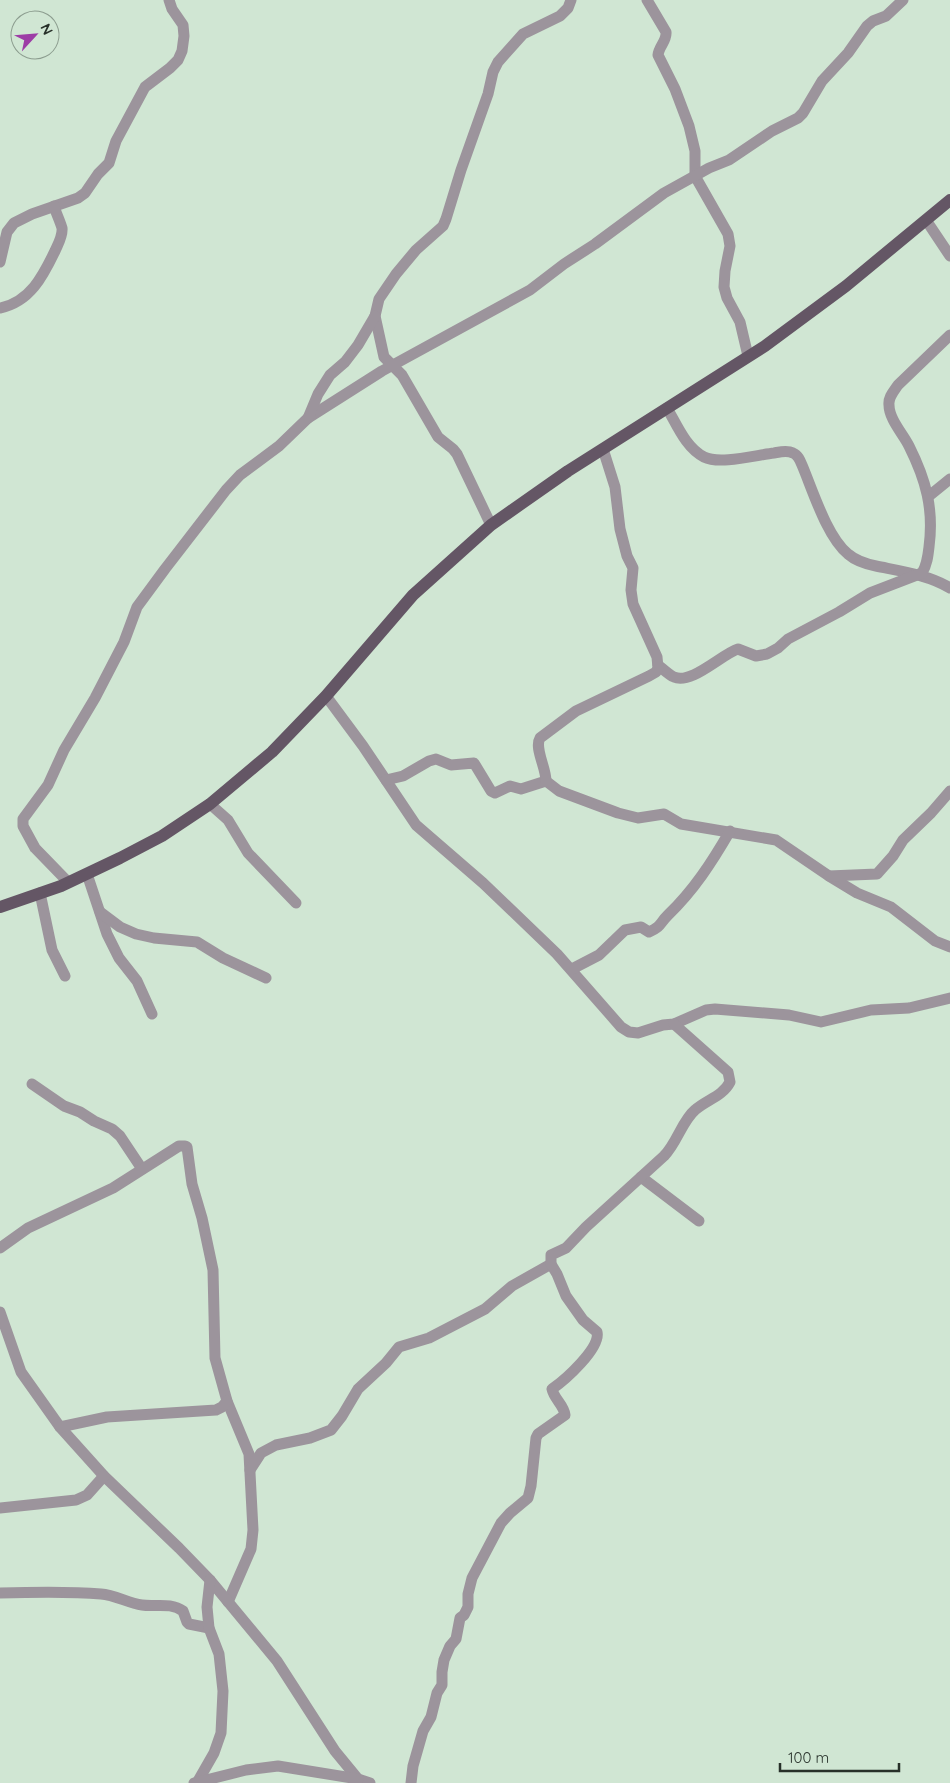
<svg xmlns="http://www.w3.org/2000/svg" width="950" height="1783" font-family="Quicksand,sans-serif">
	<rect width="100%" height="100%" fill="#d0e6d3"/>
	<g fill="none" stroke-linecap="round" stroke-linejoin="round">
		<g stroke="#9c949c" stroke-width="11">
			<path d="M647,0L666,32C667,41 659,46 658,55L675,89L689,126L695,151V176L728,234L730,246L725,271L724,287L727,298L740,322L748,356"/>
			<polyline points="926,220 950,256"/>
			<polyline points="0,262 7,232 14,223 32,214 78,198 85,193 98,174 109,163 116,141 145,87 170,68 178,60 182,51 184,36 183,25 172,9 169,0"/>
			<path d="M0,308C30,302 43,276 55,251C58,244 63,236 62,228C60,221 56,213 54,206"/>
			<path d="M667,408C677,425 686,448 704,457C720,465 756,455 774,453C780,452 787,450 793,453C798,455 800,460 802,465C813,491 827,537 848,554C856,561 866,564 876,566C900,571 929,575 950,588"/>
			<polyline points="308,418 382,371 530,290 564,264 595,244 664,193 709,168 729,160 772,131 798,118 803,113 822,81 848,53 867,26 873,21 886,16 903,0"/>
			<polyline points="929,496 950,479"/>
			<polyline points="491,525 457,454 453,449 438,437 402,375 384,357 375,316 379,299 396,274 416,250 443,226 446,219 461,170 488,94 493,72 498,62 523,34 560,16 568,8 571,0"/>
			<path d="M658,665C663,669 669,675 674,677C691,685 722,654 738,649L756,656L767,654L778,648L788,639L839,612L870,593L922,573C927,565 928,556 929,547C934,509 926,480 909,446C903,434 889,419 889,405C888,397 894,391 898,385L950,335"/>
			<polyline points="326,696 363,746 416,825 483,883 557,954 621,1027 629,1032 638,1033 663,1025 674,1024 706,1010 715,1009 789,1015 821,1022 871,1010 909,1008 950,998"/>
			<polyline points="386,780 403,776 429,761 436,759 451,765 474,763 491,791 495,793 510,786 521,789 546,781 559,791 618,813 638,818 664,814 681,824 776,840 829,876 857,893 891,907 935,941 950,947"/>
			<path d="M546,781C546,767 534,748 540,738L576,711L649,676L656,672L658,668L657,657L633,604L631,590L633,568L627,556L620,529L615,487L603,449"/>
			<polyline points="210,804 228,820 248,853 296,903"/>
			<polyline points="87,874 107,934 119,958 137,981 152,1014"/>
			<polyline points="829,876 877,874 893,856 903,840 931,813 950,791"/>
			<polyline points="68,882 35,848 23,826 23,819 48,785 64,750 95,698 124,642 137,607 165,569 226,490 240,475 279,446 308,418 318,394 330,375 345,362 358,345 375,316"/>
			<polyline points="40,893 52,950 65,976"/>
			<polyline points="100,912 120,927 136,934 154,938 197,942 223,958 266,978"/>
			<path d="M572,969L599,955L625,930L641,927L649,932C662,926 659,924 668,915C694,890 712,862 730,831"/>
			<polyline points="32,1084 64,1106 80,1112 94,1121 112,1129 120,1136 142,1169"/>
			<polyline points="641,1177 699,1221"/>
			<polyline points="0,1248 28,1228 113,1188 179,1146 185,1146 187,1147 192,1184 202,1218 213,1270 215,1358 227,1401 249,1454 253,1530 251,1549 228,1602"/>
			<polyline points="0,1312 21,1372 60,1427 104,1476 179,1548 210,1580 277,1661 335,1751 358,1779 370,1783"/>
			<polyline points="60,1427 107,1417 216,1410 222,1407 227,1401"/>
			<polyline points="250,1470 261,1453 276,1445 310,1438 331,1430 342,1416 358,1389 386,1363 399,1347 429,1338 485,1309 512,1286 551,1264"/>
			<polyline points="0,1508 76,1500 87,1495 104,1476"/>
			<path d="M0,1593C33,1592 67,1591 101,1594C115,1595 128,1603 142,1605C155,1607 171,1602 183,1611L187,1622L189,1624L209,1628"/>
			<polyline points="198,1781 214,1753 221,1733 223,1691 219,1654 209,1628 207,1607 210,1580"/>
			<polyline points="194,1783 246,1770 278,1766 358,1779"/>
			<path d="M411,1783L413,1766L423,1731L431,1717L437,1693L442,1685V1672L444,1660L450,1646L456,1639L460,1618L464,1615L468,1607V1594L472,1578L501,1523L510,1513L528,1498L531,1486L536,1438L538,1434L565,1415C564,1405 554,1399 552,1389C565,1380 601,1348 597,1332L583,1320L566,1296L557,1274L551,1264V1255L566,1248L586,1227L664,1156C677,1143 682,1121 695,1110C706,1100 723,1096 730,1082L728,1072L674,1024"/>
		</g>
		<polyline stroke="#645665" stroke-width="12" points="0,907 61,886 120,858 162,836 210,804 272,752 326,696 413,595 491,525 568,471 765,346 846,286 950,200"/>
	</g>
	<g transform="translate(35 35) rotate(64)"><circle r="24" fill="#d0e6d3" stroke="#8c9d8f"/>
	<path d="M0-4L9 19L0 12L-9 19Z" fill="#9d3da6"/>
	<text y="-8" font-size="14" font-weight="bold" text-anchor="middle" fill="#273029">N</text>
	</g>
	<path d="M780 1763v8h119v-8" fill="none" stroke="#273029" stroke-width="2.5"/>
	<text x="788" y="1763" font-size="15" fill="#273029" stroke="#d0e6d3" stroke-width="4" paint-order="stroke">100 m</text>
</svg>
